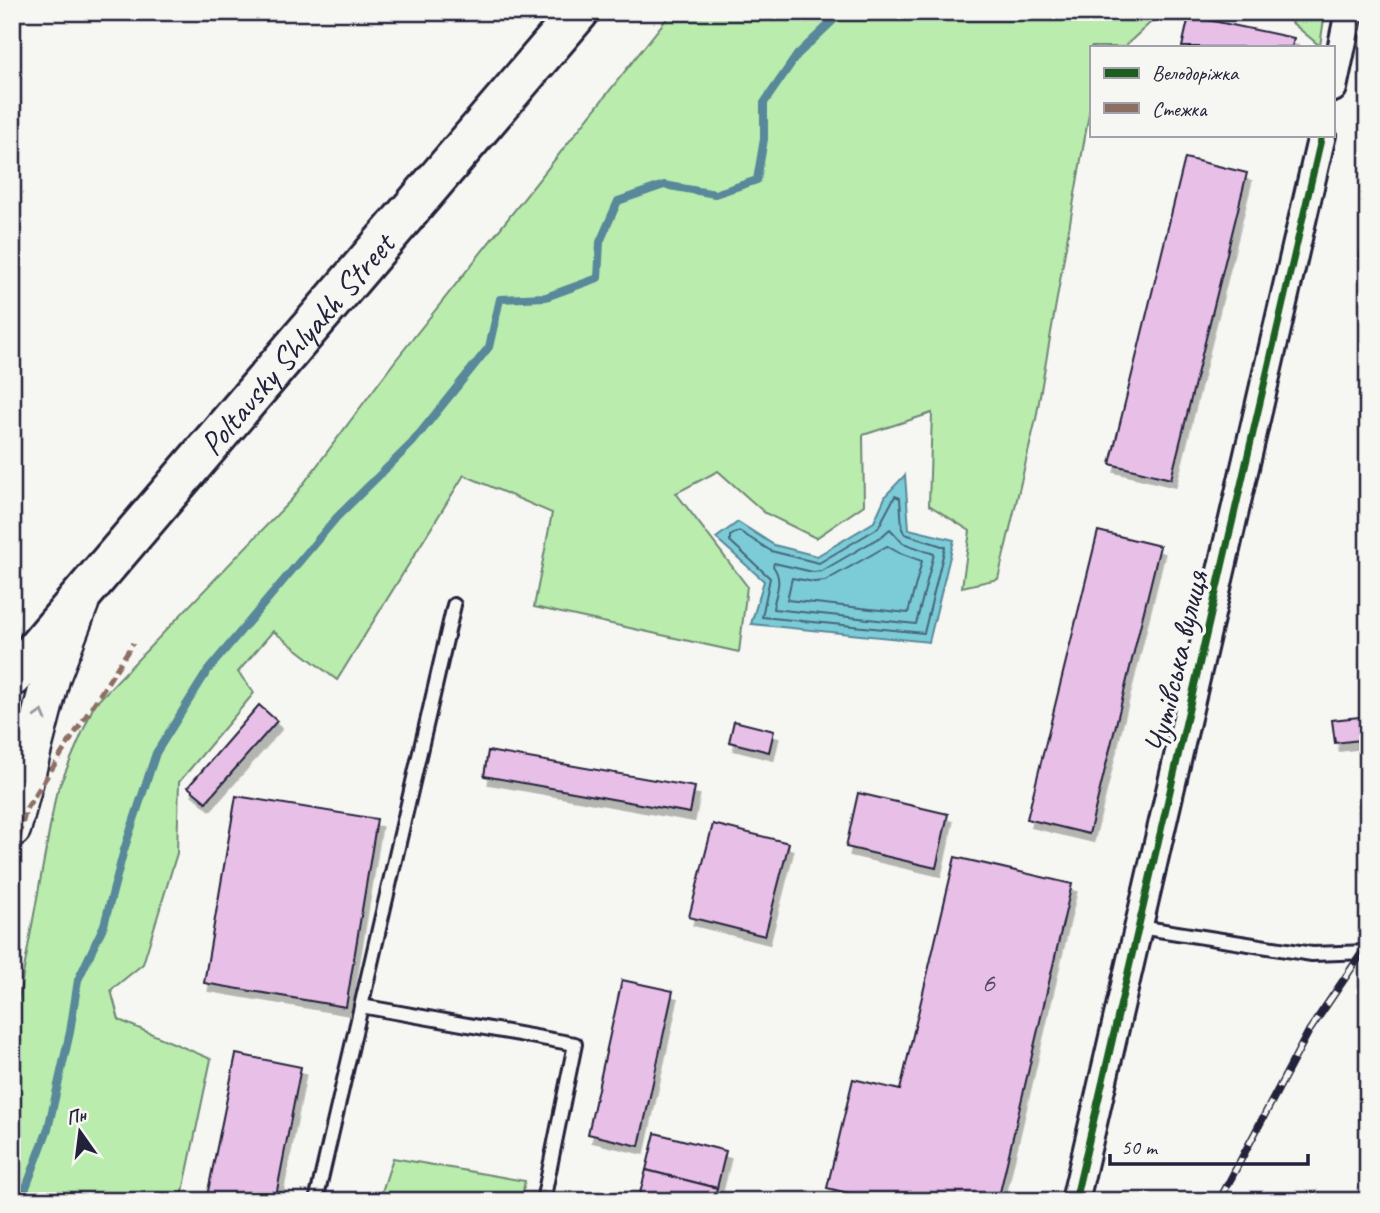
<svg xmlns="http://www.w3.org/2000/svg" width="1380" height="1213" font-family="Caveat,sans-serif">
	<defs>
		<filter id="shadow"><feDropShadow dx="4.5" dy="8" stdDeviation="0" flood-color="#0004"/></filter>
	</defs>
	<rect width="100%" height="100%" fill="#f6f6f2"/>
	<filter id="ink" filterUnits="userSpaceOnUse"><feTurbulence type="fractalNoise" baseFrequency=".0143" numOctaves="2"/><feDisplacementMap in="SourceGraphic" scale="14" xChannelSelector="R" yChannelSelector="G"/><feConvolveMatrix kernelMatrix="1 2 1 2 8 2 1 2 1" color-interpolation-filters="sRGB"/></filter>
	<g filter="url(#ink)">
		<g fill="#b9ecad" stroke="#6e8774" stroke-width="2">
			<polygon points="672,12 1162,12 1124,47 1091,47 1091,102 1036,419 998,579 962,587 970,531 929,505 932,413 863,435 864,505 816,538 765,513 718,471 676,493 747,586 739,652 534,607 552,513 464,475 337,680 273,631 238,672 254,693 179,782 177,853 143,964 111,990 119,1020 211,1059 181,1201 12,1201 12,1035 56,794 94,705 292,499 395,361"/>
			<polygon points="1279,12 1325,12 1320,46"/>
			<polygon points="393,1158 525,1181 521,1201 379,1201"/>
		</g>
		<polygon fill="#7cccd8" stroke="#588899" stroke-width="2" points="905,475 909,529 954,540 929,642 751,624 764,581 716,538 738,522 774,545 817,556 874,522 886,495"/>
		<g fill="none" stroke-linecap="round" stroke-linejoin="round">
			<g stroke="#46667a" stroke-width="2">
				<polygon points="895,496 900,498 902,529 905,534 945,547 924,633 762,617 770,578 730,541 730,536 739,531 771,551 819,563 878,528"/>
				<path d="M890,529L903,543L934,554L916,624L773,609C775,593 784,581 773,566L774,563L813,572L822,571L882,536Z"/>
				<polygon points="887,546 900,553 922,561 908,613 787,600 792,578 814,582 825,581"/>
			</g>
			<polyline stroke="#588899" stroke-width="8" points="21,1201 48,1129 70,1032 78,980 104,925 124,850 156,753 208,670 337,517 412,443 489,347 500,299 546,297 598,278 600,242 618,201 664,185 715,194 757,180 764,139 764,103 797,55 842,12"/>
		</g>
		<g fill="#e8bfe7" stroke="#22223b" stroke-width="2" filter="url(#shadow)">
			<polygon points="1189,16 1294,38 1292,47 1182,47"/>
			<polygon points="1185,158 1247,173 1171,479 1110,464"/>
			<polygon points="1367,218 1368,218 1368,258 1360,257"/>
			<polygon points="1098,531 1160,546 1089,834 1027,819"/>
			<polygon points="259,705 277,721 206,802 188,787"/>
			<polygon points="1368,716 1368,739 1335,743 1332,720"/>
			<polygon points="734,721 774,731 769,752 729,742"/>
			<polygon points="488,751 695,787 690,813 484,776"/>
			<polygon points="858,793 948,814 936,868 846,847"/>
			<polygon points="236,796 377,819 346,1007 204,983"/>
			<polygon points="713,824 789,843 765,936 689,917"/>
			<polygon points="955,857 1072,884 998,1201 882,1201 827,1188 853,1079 900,1090"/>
			<polygon points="622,980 673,991 639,1146 588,1134"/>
			<polygon points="236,1054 301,1067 275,1201 206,1201"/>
			<polygon points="655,1133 726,1151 717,1188 646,1170"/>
			<polygon points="646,1170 717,1188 714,1201 638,1201"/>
		</g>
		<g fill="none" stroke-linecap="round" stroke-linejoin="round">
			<g stroke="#22223b" stroke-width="18">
				<g id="lane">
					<polyline points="1139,927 1312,954 1368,952"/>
					<polyline points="361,1006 575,1044 543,1201"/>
					<polyline points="316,1201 454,605"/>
				</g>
			</g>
			<g stroke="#22223b" stroke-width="32">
				<g id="street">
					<polyline points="1333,88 1349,12"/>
					<polyline points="1075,1201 1322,135"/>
				</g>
			</g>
			<g stroke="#22223b" stroke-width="42">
				<polyline id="secondary" points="12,828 51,677 80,602"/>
			</g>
			<g stroke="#22223b" stroke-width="44">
				<g id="primary">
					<path id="s1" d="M12,677L579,12"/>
				</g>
			</g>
			<use href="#lane" stroke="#f6f6f2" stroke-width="12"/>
			<use href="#street" stroke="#f6f6f2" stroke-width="26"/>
			<use href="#secondary" stroke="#f6f6f2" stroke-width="37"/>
			<use href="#primary" stroke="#f6f6f2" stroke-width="38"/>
			<g stroke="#22223b" stroke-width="8">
				<polyline id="rail" points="1219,1201 1309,1031 1368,944"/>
			</g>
			<use href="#rail" stroke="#f6f6f2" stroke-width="5" stroke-dasharray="16" stroke-linecap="butt"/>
			<polyline stroke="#8d6e63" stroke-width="5" stroke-dasharray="10 5" stroke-linecap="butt" points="12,867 26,809 133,643"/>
			<g stroke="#f6f6f2" stroke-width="11">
				<polyline id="cycleway" points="1075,1201 1322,135"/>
			</g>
			<use href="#cycleway" stroke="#1b5e20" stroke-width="7"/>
		</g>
		<defs><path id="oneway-chevron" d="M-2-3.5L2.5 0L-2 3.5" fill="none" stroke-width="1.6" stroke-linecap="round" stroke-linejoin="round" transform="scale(1.75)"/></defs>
		<use stroke="#9797a0" href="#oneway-chevron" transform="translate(41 715) rotate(-74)"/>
	</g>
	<g text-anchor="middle" stroke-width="7" stroke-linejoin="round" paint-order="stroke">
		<g font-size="30" fill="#544966">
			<text x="988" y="992">6</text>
		</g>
		<g font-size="33" fill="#22223b" stroke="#f6f6f2">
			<text dy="12" stroke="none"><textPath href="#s1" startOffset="438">Poltavsky Shlyakh Street</textPath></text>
			<text transform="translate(1175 662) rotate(-77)" y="12">Чутівська вулиця</text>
		</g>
	</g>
	<rect width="1380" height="1213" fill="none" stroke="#f6f6f2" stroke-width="42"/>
	<rect x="21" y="21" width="1338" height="1171" fill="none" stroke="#22223b" stroke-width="2.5" filter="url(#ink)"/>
	<rect x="1090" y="46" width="245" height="91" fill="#f6f6f2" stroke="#a1a1a9" stroke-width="2"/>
	<rect x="1104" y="68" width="35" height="10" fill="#1b5e20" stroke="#a1a1a9" stroke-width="2"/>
	<text x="1152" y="80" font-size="21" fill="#22223b">Велодоріжка</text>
	<rect x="1104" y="103" width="35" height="10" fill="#8d6e63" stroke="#a1a1a9" stroke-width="2"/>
	<text x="1152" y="116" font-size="21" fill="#22223b">Стежка</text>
	<g transform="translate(80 1132) rotate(346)" stroke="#f6f6f2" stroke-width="5" paint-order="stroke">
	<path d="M0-5L12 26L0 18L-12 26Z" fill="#22223b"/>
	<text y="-10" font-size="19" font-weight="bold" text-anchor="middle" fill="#22223b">Пн</text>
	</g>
	<path d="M1110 1154v10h198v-10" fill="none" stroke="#22223b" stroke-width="3.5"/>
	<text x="1121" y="1154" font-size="21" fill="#22223b" stroke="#f6f6f2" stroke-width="5" paint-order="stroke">50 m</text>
</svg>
